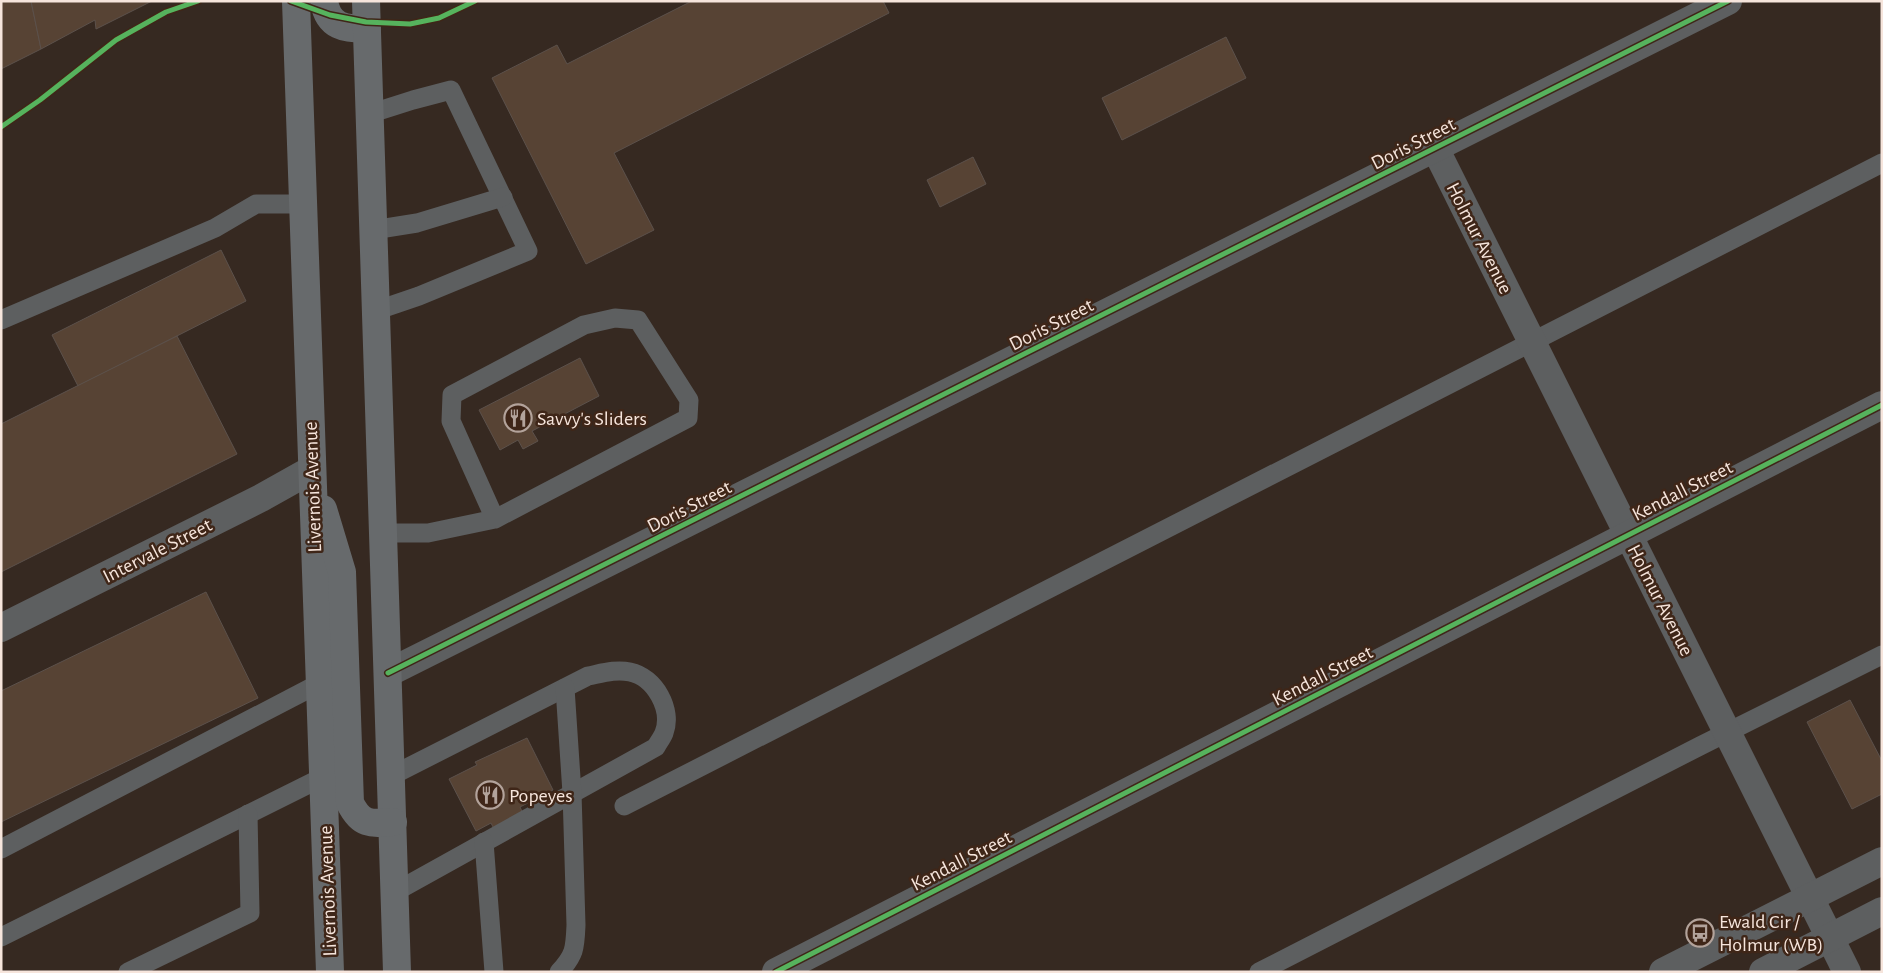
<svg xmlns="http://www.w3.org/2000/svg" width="1883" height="973" font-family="'Alegreya Sans',sans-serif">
	<rect width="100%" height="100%" fill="#362921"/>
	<g fill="#574334" stroke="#5c514b">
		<polygon points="1,1 31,1 41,49 1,69"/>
		<polygon points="31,1 152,1 96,29 95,20 41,49"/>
		<polygon points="692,1 883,1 889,13 614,153 654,230 586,264 492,78 557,45 567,64"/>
		<polygon points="1226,37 1246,78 1122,140 1102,98"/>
		<polygon points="973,157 986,184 940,207 927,180"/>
		<polygon points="221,250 246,301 78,386 52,335"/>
		<polygon points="177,336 237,454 1,572 1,424"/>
		<polygon points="580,358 599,396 532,431 538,441 523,449 518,440 500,450 479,410"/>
		<polygon points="206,592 258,698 1,822 1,691"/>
		<polygon points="1850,700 1882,761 1882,794 1852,809 1807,722"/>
		<polygon points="527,738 553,790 520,807 524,816 495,831 491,823 476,831 449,779 477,765 475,762"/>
	</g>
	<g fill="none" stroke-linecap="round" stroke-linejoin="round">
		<g stroke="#5d5f60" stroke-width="19">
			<polyline points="369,114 413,100 451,90 528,251 419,296 375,311"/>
			<polyline points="373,230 417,223 503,197"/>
			<polyline points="1,320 215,228 256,204 304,204"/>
			<polyline points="383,533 428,533 495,519 688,418 689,400 638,320 615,318 584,325 452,395 451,421 495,519"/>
			<path d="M391,776L588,676C603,673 616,669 630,672C655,677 673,710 664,733C662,738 658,743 656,747L395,892"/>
			<polyline points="624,806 1882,163"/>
			<polyline points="484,842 494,972"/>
			<polyline points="1,849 320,683"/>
			<polyline points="1,937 323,777"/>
			<polyline points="128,972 250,913 248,814"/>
			<path d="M559,972C575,955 575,948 576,925L572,793L565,688"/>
			<polyline points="1259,972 1700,746 1882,655"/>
		</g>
		<g stroke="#5d5f60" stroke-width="28">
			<polyline points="1435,148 1847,972"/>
			<polyline points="1,628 261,498 311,470"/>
			<polyline points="388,673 1728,1"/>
			<polyline points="776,972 1882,405"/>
			<polyline points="1663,972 1882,861"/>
			<polyline points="1763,972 1882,911"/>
		</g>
		<g stroke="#676a6c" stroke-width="28">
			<polyline points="296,1 330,972"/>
			<path d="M324,1C328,27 345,29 367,29"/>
			<polyline points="366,1 397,972"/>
			<path d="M323,509L342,572L350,803C361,825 370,824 393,822"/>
		</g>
		<g stroke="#3f2618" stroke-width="8">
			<g id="cycleway">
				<polyline points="291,1 330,15 366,22 410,24 439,18 475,1"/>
				<polyline points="1,127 40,100 116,40 166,12 198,1"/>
				<polyline points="388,673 1728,1"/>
				<polyline points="776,972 1882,405"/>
			</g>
		</g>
		<use href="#cycleway" stroke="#56b35d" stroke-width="5"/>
	</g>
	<defs>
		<g id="restaurant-ring" transform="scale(1.4375)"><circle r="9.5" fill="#3f2618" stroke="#b3a39b" stroke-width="1.5"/><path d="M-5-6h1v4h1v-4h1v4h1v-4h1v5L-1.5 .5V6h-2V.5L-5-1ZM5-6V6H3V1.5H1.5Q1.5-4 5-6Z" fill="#b3a39b"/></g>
		<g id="bus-ring" transform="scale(1.4375)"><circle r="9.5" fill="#3f2618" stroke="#b3a39b" stroke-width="1.5"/><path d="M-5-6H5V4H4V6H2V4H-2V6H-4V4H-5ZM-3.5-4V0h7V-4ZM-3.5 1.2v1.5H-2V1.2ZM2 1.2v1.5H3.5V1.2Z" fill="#b3a39b"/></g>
	</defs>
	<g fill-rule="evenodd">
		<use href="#restaurant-ring" x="518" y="418"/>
		<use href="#restaurant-ring" x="490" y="795"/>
		<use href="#bus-ring" x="1700" y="933"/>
	</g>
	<g text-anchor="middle" stroke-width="5" stroke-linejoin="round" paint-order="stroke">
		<g font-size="20" fill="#f6e5dc" stroke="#3f2618">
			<text transform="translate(1413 143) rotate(-27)" y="7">Doris Street</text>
			<text transform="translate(1480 238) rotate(63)" y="7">Holmur Avenue</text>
			<text transform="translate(1051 324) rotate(-27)" y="7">Doris Street</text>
			<text transform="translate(312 487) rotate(-92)" y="7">Livernois Avenue</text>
			<text transform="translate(1682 490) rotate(-27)" y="7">Kendall Street</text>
			<text transform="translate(689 506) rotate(-27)" y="7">Doris Street</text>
			<text transform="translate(157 550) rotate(-27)" y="7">Intervale Street</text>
			<text transform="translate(1661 600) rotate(63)" y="7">Holmur Avenue</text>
			<text transform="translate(1322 675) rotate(-27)" y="7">Kendall Street</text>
			<text transform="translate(961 860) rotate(-27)" y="7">Kendall Street</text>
			<text transform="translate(327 891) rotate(-92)" y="7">Livernois Avenue</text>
		</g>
		<g font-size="20" fill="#f6e5dc" stroke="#3f2618" text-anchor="start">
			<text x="537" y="425">Savvy's Sliders</text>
			<text x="509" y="802">Popeyes</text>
			<text x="1719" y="928">Ewald Cir /<tspan x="1719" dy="23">Holmur (WB)</tspan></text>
		</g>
	</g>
	<rect width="1883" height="973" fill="none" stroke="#f6e5dc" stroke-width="5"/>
</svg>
